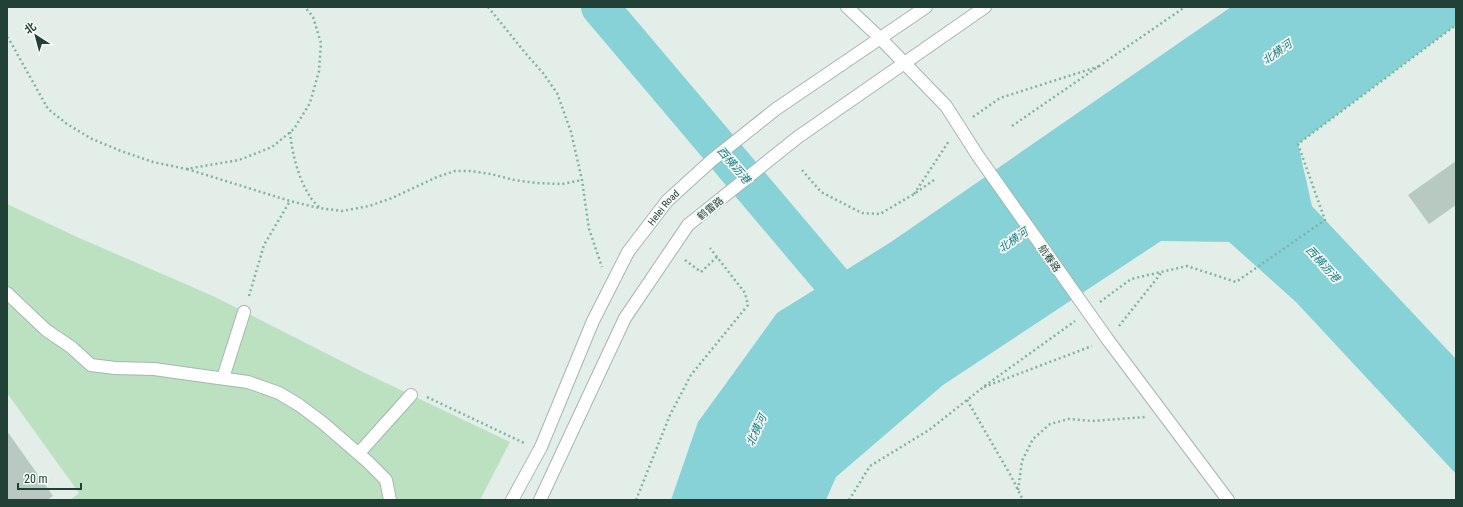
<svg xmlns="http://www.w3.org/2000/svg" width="1463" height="507" font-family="'Roboto Condensed','Noto Sans SC',sans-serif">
	<rect width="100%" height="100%" fill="#e3eee8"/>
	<polygon fill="#bbe1c1" points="7,204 77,237 213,296 363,372 510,442 480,500 70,500 79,493 7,393"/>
	<polygon fill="#87d2d7" points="1231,7 1456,7 1456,25 1298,144 1312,206 1456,359 1456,474 1296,302 1229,242 1161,241 943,385 836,477 826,500 671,500 698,422 777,313 891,242"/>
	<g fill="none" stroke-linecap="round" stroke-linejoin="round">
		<polyline stroke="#87d2d7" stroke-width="38" points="600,7 864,319"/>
	</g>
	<g fill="#b8c9c1">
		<polygon points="1456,161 1456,205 1429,224 1408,195"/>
		<polygon points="7,431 53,496 47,500 7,500"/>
	</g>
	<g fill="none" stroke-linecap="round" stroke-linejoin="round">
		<g stroke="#a5b7af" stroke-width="14">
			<g id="minor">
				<polyline points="847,7 880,38 946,106 978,156"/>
				<polyline points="7,293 46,330 71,347 91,365 115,368 154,369 211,377 248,382 279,393 299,405 323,423 368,462 386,480 390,500"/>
				<polyline points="1108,340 1228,500"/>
				<polyline points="223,378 244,312"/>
				<polyline points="359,453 411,395"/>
				<path id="s1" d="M512,500L541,447L593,321L628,252L667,201L712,160L776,109L926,7"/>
				<polyline points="540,500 625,318 688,225 798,137 985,7"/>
			</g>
		</g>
		<g stroke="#81b49f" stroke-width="2.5" stroke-dasharray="2 3" stroke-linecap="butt">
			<polyline points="488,7 527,55 543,73 557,93 571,132 582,180 589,229 602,267"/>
			<polyline points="7,37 10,41 48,109 67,124 92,139 121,151 153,162 186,169 239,160 272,147 294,129 310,103 319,71 321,43 313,17 305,7"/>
			<polyline points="973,117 1000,98 1100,66"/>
			<polyline points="1012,126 1185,7"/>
			<path d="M290,132C292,153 298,177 309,195C311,199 315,203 319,207"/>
			<polyline points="187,169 290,201 319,208 342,211 369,206 392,198 437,177 455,171 470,171 491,174 514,180 536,183 562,184 582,180"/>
			<polyline points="802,170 821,192 862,213 880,214 914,194 934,180"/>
			<polyline points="914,194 949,141"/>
			<polyline points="685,260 701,272 717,257"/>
			<polyline points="249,296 264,245 290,201"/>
			<polyline points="1100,302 1131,279 1187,266 1236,282 1325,220 1298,144 1456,25"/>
			<polyline points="1119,326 1162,272"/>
			<polyline points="984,387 1092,346"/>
			<polyline points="427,397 524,443"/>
			<polyline points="967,400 1011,476 1023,500"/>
			<polyline points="1018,490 1022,461 1033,439 1050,424 1069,419 1092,421 1146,417"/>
			<polyline points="636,500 670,415 691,375 748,305 745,293 710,248"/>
			<polyline points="849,500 870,466 929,430 986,385 1075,321"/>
		</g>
		<use href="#minor" stroke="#fff" stroke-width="12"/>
		<g stroke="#a5b7af" stroke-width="14" stroke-linecap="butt">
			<polyline id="minor-bridge" points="978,156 1108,340"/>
		</g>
		<use href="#minor-bridge" stroke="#fff" stroke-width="12"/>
	</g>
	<g text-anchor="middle" stroke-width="3.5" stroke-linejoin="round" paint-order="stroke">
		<g font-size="10" fill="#214136" stroke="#f4faf7">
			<text dy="4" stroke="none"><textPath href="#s1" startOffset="331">Helei Road</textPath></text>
			<text transform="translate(710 208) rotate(-39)" y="4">鹤雷路</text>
			<text transform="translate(1050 258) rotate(55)" y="4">航春路</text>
		</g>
		<g font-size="11" font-style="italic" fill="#167a82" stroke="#f4faf7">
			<text transform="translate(1277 52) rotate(-35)" y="4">北横河</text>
			<text transform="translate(734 165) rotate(50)" y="4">西横沥港</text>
			<text transform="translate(1013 240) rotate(-35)" y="4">北横河</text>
			<text transform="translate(1323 264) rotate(48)" y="4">西横沥港</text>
			<text transform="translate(756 430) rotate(-65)" y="4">北横河</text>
		</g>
	</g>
	<rect width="1463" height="507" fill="none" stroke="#214136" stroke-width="16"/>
	<g transform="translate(36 36) rotate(324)" stroke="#f4faf7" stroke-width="3" paint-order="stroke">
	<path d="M0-3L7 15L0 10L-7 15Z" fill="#214136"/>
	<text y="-6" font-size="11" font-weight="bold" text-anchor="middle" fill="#214136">北</text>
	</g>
	<path d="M18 483v6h63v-6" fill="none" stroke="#214136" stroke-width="2"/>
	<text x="24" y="483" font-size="12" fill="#214136" stroke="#f4faf7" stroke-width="3" paint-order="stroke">20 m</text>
</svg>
